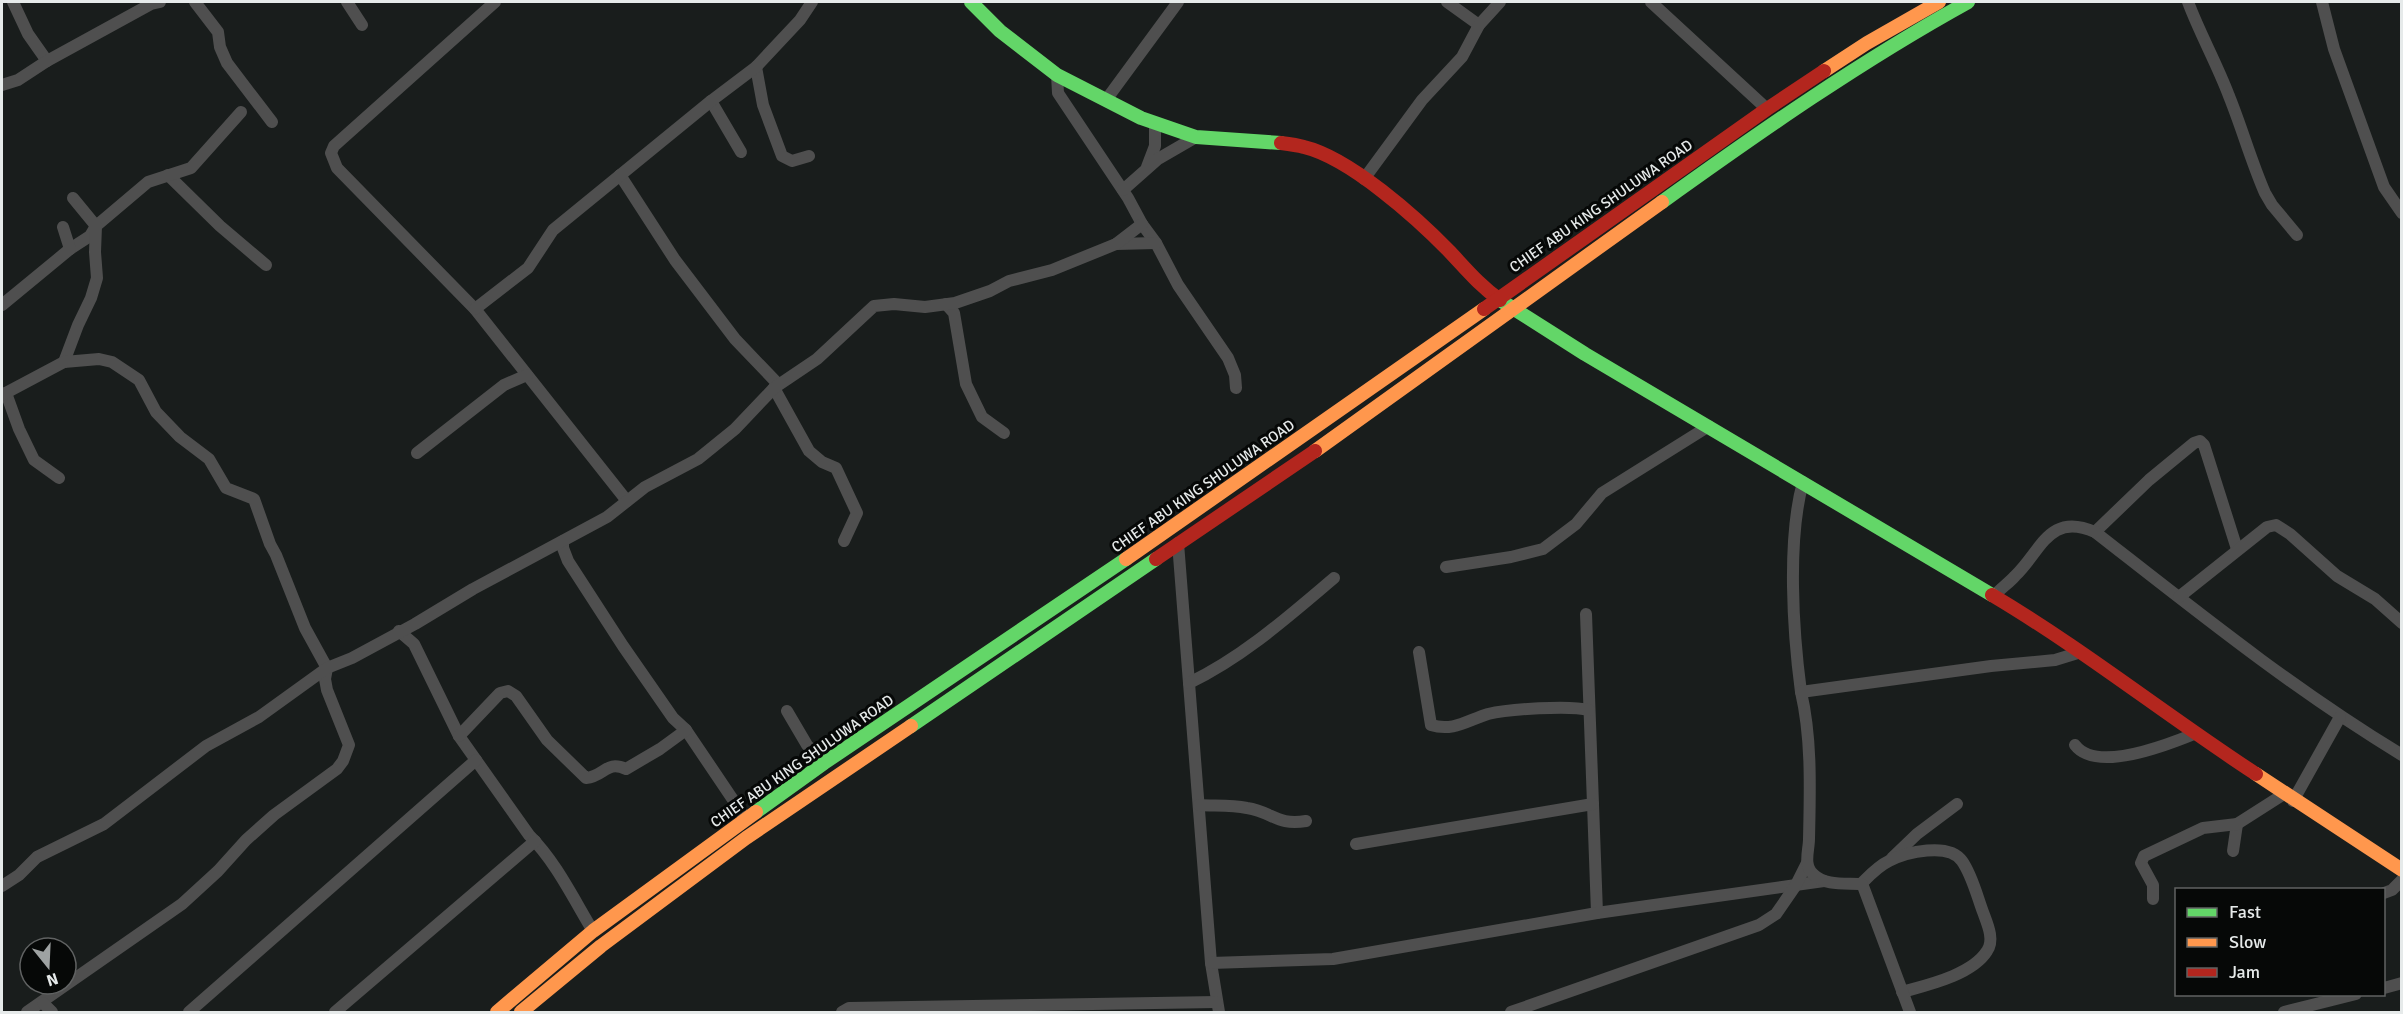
<svg xmlns="http://www.w3.org/2000/svg" width="2403" height="1014" font-family="Signika,sans-serif">
	<rect width="100%" height="100%" fill="#191d1c"/>
	<g fill="none" stroke-linecap="round" stroke-linejoin="round">
		<g stroke="#4f4f4f" stroke-width="12">
			<polyline points="13,2 28,34 47,61"/>
			<polyline points="195,2 218,32 220,47 227,63 272,122"/>
			<polyline points="347,2 362,25"/>
			<polyline points="495,2 334,146 331,153 337,168 475,309 627,501"/>
			<polyline points="1447,2 1479,25"/>
			<polyline points="1651,2 1767,109"/>
			<path d="M2188,2C2200,34 2217,64 2229,96C2242,128 2251,161 2265,193L2272,205L2297,235"/>
			<polyline points="2322,2 2334,49 2384,187 2402,213"/>
			<polyline points="756,67 763,105 782,156 792,161 809,156"/>
			<polyline points="1057,75 1058,93 1128,198 1142,224 1156,243 1178,285 1228,358 1235,375 1236,388"/>
			<polyline points="2,85 18,80 47,61 151,4 160,2"/>
			<polyline points="1106,100 1178,2"/>
			<polyline points="711,101 741,152"/>
			<polyline points="1147,167 1155,146 1155,123"/>
			<polyline points="168,175 220,226 266,265"/>
			<polyline points="620,175 675,260 735,339 778,384"/>
			<polyline points="1364,179 1422,100 1462,57 1479,25 1500,2"/>
			<polyline points="1123,190 1158,159 1196,137"/>
			<polyline points="1116,244 1156,243"/>
			<polyline points="70,249 90,236 96,226 148,182 191,168 241,112"/>
			<polyline points="946,304 954,313 966,384 982,417 1004,433"/>
			<polyline points="2,305 70,249 63,227"/>
			<polyline points="475,309 528,268 553,230 711,101 756,67 800,20 812,2"/>
			<polyline points="64,362 78,325 91,298 97,278 95,252 96,226 73,198"/>
			<polyline points="774,388 809,451 822,462 836,468 857,513 844,541"/>
			<polyline points="6,393 19,429 34,460 59,478"/>
			<polyline points="2,395 64,362 99,359 112,362 139,380 156,412 180,437 209,459 226,488 254,499 270,544 276,555 305,628 327,668 325,679 327,690 349,745 343,761 337,769 274,815 246,840 218,871 182,904 27,1012"/>
			<polyline points="417,453 504,385 527,375"/>
			<polyline points="2095,532 2149,480 2194,443 2200,441 2204,445 2237,549"/>
			<polyline points="563,541 563,548 568,561 623,646 673,718 686,730 746,819"/>
			<polyline points="1178,543 1211,963 1219,1012"/>
			<polyline points="1446,567 1511,557 1543,549 1576,524 1602,493 1709,426"/>
			<path d="M1995,595C2001,588 2009,583 2015,576C2042,550 2049,512 2095,532C2195,610 2293,689 2402,755"/>
			<polyline points="2179,597 2267,527 2276,525 2290,534 2337,576 2375,599 2402,623"/>
			<polyline points="1586,614 1597,913"/>
			<path d="M399,631L414,644L459,736L529,835C556,862 573,898 593,931"/>
			<path d="M1419,652L1431,725C1453,732 1468,720 1488,714C1509,709 1569,705 1589,710"/>
			<path d="M1189,683C1243,657 1288,617 1334,578"/>
			<path d="M1801,692C1793,632 1787,540 1803,482"/>
			<polyline points="787,711 807,745 824,763"/>
			<path d="M459,736L500,693L508,691L516,696L547,740L586,778C605,776 606,760 626,769L660,749L686,730"/>
			<path d="M2075,745C2096,773 2167,745 2194,734"/>
			<polyline points="2293,801 2340,717"/>
			<path d="M1199,805C1215,806 1231,805 1247,808C1273,812 1277,826 1306,821"/>
			<polyline points="1356,844 1593,804"/>
			<polyline points="2233,851 2237,824"/>
			<polyline points="1892,858 1917,834 1957,804"/>
			<path d="M1861,884C1869,876 1878,866 1889,861C1906,852 1949,842 1962,861C1972,875 1977,896 1983,912C1987,923 1995,940 1987,951C1972,975 1927,985 1902,992"/>
			<polyline points="2,886 19,875 37,857 104,824 206,746 259,717 327,668 352,658 415,624 473,589 607,517 645,487 698,459 735,429 774,388 817,359 874,306 894,304 925,307 955,303 990,291 1009,281 1052,270 1116,244 1142,224"/>
			<polyline points="2384,893 2392,890 2402,880"/>
			<polyline points="2153,899 2153,885 2141,863 2144,856 2203,828 2237,824 2284,794"/>
			<polyline points="1211,963 1333,959 1597,913 1824,881"/>
			<polyline points="2384,988 2402,983"/>
			<polyline points="43,1003 52,1012"/>
			<polyline points="189,1012 476,760"/>
			<polyline points="335,1012 535,841"/>
			<polyline points="842,1012 849,1008 1217,1002"/>
			<polyline points="1511,1012 1759,925 1776,914 1796,885 1807,863"/>
			<path d="M1910,1012L1863,886L1861,884C1845,883 1825,886 1813,874C1803,865 1809,850 1809,839C1810,791 1812,739 1801,692L1991,666L2055,660L2081,652"/>
			<polyline points="2284,1012 2356,994"/>
		</g>
		<g stroke="#63d668" stroke-width="14">
			<polyline points="971,2 1000,31 1057,75 1141,118 1196,137 1281,143"/>
			<path d="M1662,202C1761,131 1861,61 1968,2"/>
			<polyline points="1500,300 1585,354 1992,595"/>
			<polyline points="911,726 1156,559"/>
			<polyline points="756,812 824,763 1126,559"/>
		</g>
		<g stroke="#ff974d" stroke-width="14">
			<polyline points="1824,71 1867,43 1939,2"/>
			<polyline points="1315,451 1662,202"/>
			<polyline points="1126,559 1484,309"/>
			<polyline points="2256,774 2402,870"/>
			<polyline points="497,1012 593,931 756,812"/>
			<polyline points="521,1012 601,946 746,838 911,726"/>
		</g>
		<g stroke="#b3261e" stroke-width="14">
			<path d="M1281,143C1289,144 1297,145 1304,147C1350,158 1417,218 1450,252C1466,269 1480,286 1500,300"/>
			<polyline points="1484,309 1767,109 1824,71"/>
			<polyline points="1156,559 1315,451"/>
			<path d="M1992,595C2083,649 2167,716 2256,774"/>
		</g>
	</g>
	<g text-anchor="middle" stroke-width="6" stroke-linejoin="round" paint-order="stroke">
		<g font-size="15" fill="#e6eaea" stroke="#060807">
			<text transform="translate(1601 206) rotate(-35)" y="5">CHIEF ABU KING SHULUWA ROAD</text>
			<text transform="translate(1203 486) rotate(-35)" y="5">CHIEF ABU KING SHULUWA ROAD</text>
			<text transform="translate(802 761) rotate(-35)" y="5">CHIEF ABU KING SHULUWA ROAD</text>
		</g>
	</g>
	<rect width="2403" height="1014" fill="none" stroke="#e6eaea" stroke-width="6"/>
	<rect x="2175" y="888" width="210" height="108" fill="#060807" stroke="#606262" stroke-width="1.5"/>
	<rect x="2187" y="908" width="30" height="9" fill="#63d668" stroke="#606262" stroke-width="1.5"/>
	<text x="2229" y="918" font-size="18" fill="#e6eaea">Fast</text>
	<rect x="2187" y="938" width="30" height="9" fill="#ff974d" stroke="#606262" stroke-width="1.5"/>
	<text x="2229" y="948" font-size="18" fill="#e6eaea">Slow</text>
	<rect x="2187" y="968" width="30" height="9" fill="#b3261e" stroke="#606262" stroke-width="1.5"/>
	<text x="2229" y="978" font-size="18" fill="#e6eaea">Jam</text>
	<g transform="translate(48 966) rotate(162)"><circle r="28" fill="#060807" stroke="#606262" stroke-width="1.5"/>
	<path d="M0-4.5L10 22L0 15L-10 22Z" fill="#9ea2a2"/>
	<text y="-9" font-size="16" font-weight="bold" text-anchor="middle" fill="#e6eaea">N</text>
	</g>
</svg>
